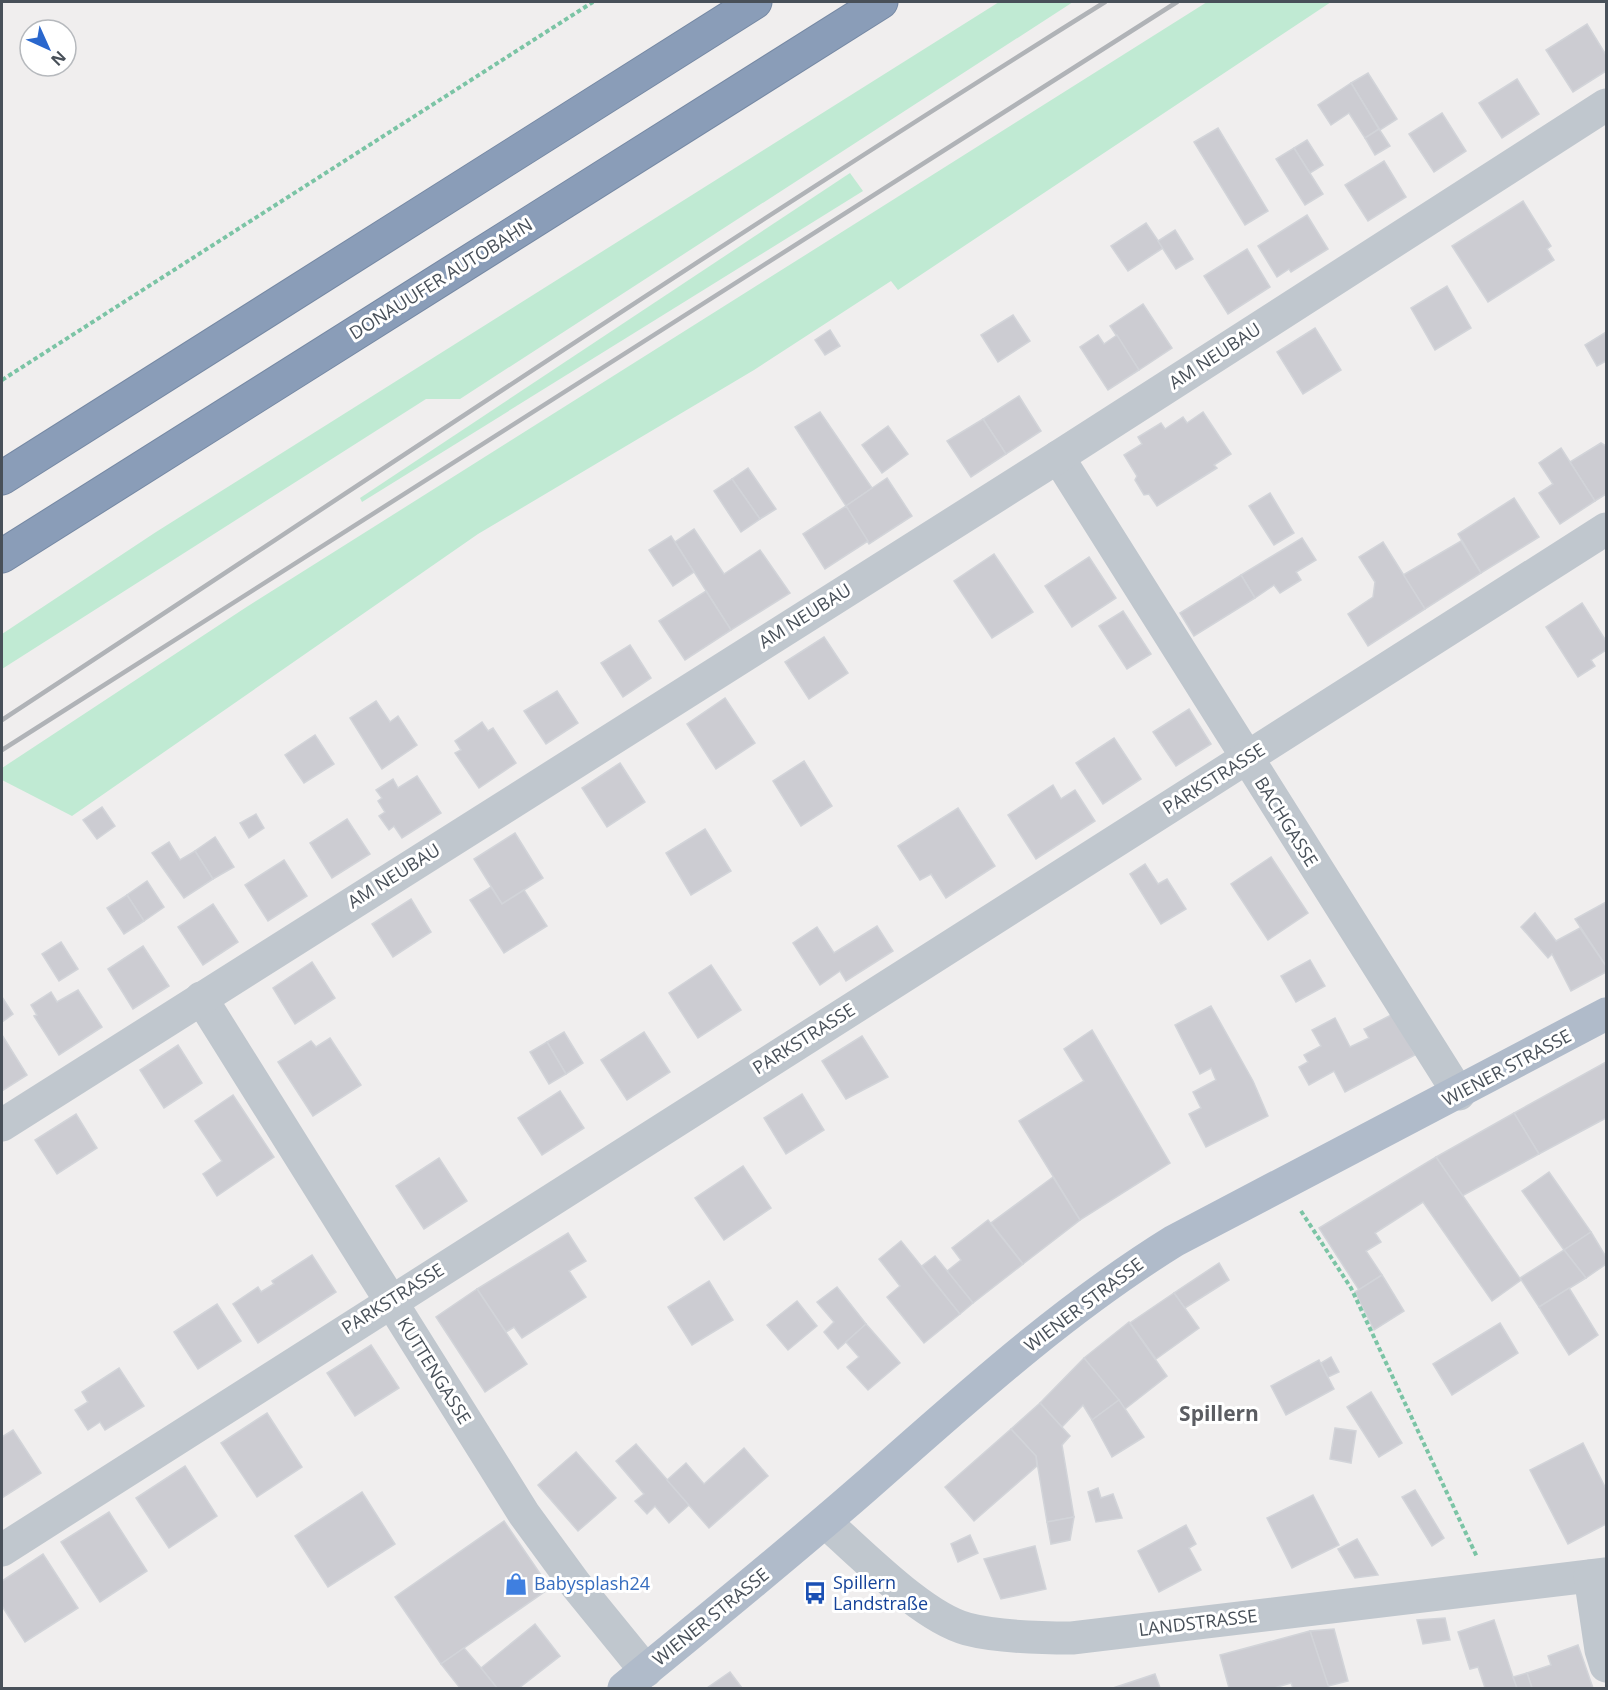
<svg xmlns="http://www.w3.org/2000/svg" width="1608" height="1690" font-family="'Open Sans',sans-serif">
	<rect width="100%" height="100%" fill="#f0eeee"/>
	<g fill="#c0ead3">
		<polygon points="999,2 1073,2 460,399 426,399 2,669 2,634 156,532"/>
		<polygon points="1207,2 1331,2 898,290 891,281 754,370 478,534 72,816 2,780 2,768 245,608"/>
		<polygon points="850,173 863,191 362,502 360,498"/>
	</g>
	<g fill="#ccccd2" stroke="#d2d4d9" stroke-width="1.5">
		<polygon points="1587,24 1606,55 1606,71 1573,92 1546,50"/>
		<polygon points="1368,73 1397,119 1380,130 1351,83"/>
		<polygon points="1517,79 1539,114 1502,138 1479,103"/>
		<polygon points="1351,83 1379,129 1365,138 1349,113 1331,125 1318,105"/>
		<polygon points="1442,113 1466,151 1434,172 1409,134"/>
		<polygon points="1218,128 1268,211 1245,225 1194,142"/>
		<polygon points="1379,129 1390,146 1375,155 1365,138"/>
		<polygon points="1307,140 1323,165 1310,173 1294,148"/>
		<polygon points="1294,148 1323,194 1305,205 1276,159"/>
		<polygon points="1384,161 1406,197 1368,221 1345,185"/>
		<polygon points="1523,201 1551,246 1547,249 1554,260 1488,302 1452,246"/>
		<polygon points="1307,215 1328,249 1291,272 1289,269 1277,277 1258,246"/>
		<polygon points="1146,223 1163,248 1128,271 1111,246"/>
		<polygon points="1175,230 1193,259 1176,269 1158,241"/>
		<polygon points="1247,249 1270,287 1228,314 1204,276"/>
		<polygon points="1447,286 1471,328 1435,350 1411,308"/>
		<polygon points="1143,304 1172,348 1139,370 1110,326"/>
		<polygon points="1013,315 1030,341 998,362 981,335"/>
		<polygon points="1315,328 1341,370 1303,394 1277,352"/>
		<polygon points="830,330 840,346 825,355 815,340"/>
		<polygon points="1606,332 1606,361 1597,366 1585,345"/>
		<polygon points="1098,335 1104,344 1117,335 1139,370 1108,390 1080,347"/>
		<polygon points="1019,396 1041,431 1006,454 983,419"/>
		<polygon points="820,412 872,488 846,506 795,427"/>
		<polygon points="1203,412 1231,454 1214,465 1217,468 1157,506 1149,494 1144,495 1135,480 1137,476 1124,455 1142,444 1138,437 1161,423 1165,429 1183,417 1187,423"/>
		<polygon points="983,419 1006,454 971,477 947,441"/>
		<polygon points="888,426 908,454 882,473 862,445"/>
		<polygon points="1601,443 1606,446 1606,494 1595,501 1570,462"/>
		<polygon points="1561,448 1595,501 1560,524 1539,493 1553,484 1539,463"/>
		<polygon points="748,468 776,509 760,519 732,479"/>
		<polygon points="887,478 912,516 869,544 846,506"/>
		<polygon points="732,479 760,519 741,532 714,491"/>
		<polygon points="1270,493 1294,533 1274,545 1249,506"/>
		<polygon points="1514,498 1539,537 1481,573 1458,534"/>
		<polygon points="846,506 868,541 825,569 803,534"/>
		<polygon points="694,529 724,574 760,550 790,593 731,630 675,542"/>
		<polygon points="671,536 694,572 673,586 649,550"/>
		<polygon points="1302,538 1316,560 1296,572 1301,580 1280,593 1274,585 1255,598 1241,575"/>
		<polygon points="1461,541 1481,573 1425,609 1403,575"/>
		<polygon points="1383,542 1425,609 1368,646 1348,614 1373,597 1375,582 1359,557"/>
		<polygon points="994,554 1033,612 992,638 954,581"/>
		<polygon points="1089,557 1116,598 1072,627 1045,586"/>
		<polygon points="1241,575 1255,598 1194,636 1180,613"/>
		<polygon points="706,591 731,630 685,660 659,621"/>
		<polygon points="1582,603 1606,641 1606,650 1591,660 1595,666 1578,677 1546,627"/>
		<polygon points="1123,611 1151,654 1127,669 1099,626"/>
		<polygon points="824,637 848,673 809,699 785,662"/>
		<polygon points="630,645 651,678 623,697 601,663"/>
		<polygon points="557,691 578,723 546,744 524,711"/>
		<polygon points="725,698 755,743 716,769 687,724"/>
		<polygon points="376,701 390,722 398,716 417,745 382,769 350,718"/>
		<polygon points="1189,709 1211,744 1176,766 1153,732"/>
		<polygon points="482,722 488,731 493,728 516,763 479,788 455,753 461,750 455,741"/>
		<polygon points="315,735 334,764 304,783 285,755"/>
		<polygon points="1114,738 1141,779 1103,804 1076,763"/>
		<polygon points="804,761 832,806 801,826 773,781"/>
		<polygon points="620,763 645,802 607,827 582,788"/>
		<polygon points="417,776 441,813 402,838 394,826 389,830 379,816 385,812 378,801 382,798 376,790 393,779 398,788"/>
		<polygon points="1053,785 1061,799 1075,790 1095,821 1036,859 1008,815"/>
		<polygon points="102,807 115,826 97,839 83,820"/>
		<polygon points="958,808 995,866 946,898 931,874 920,880 898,846"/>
		<polygon points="256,814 264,828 249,838 240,823"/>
		<polygon points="347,819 370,854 332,878 310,843"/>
		<polygon points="705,829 731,871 691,895 666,853"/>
		<polygon points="515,833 543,878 502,904 474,859"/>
		<polygon points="215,837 234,867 213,879 195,851"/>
		<polygon points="169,842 180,860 195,851 213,879 184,898 152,853"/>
		<polygon points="1271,857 1308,913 1268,940 1231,884"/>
		<polygon points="284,860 307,896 268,921 245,885"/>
		<polygon points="1145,864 1158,884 1167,879 1186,909 1161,924 1130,874"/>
		<polygon points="147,881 164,907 144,921 127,895"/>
		<polygon points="491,887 502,904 524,890 547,926 504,953 470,900"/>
		<polygon points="127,895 144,921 124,934 107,908"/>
		<polygon points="411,899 431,932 393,957 372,924"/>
		<polygon points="1606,902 1606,966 1575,919"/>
		<polygon points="213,904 238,942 203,965 178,927"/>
		<polygon points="1535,913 1556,941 1580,928 1606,966 1606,972 1571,991 1552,954 1548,958 1521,927"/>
		<polygon points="877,926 893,951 846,981 840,971 820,985 793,943 817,927 834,953"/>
		<polygon points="61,942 78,969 59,981 42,954"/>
		<polygon points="143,946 169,986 133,1009 108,969"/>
		<polygon points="1310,960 1325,986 1296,1002 1281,976"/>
		<polygon points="312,962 335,998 295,1024 273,988"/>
		<polygon points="711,965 741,1010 698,1038 669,993"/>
		<polygon points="78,990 102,1027 59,1055 34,1016 37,1015 31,1005 51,992 57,1002"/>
		<polygon points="2,997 13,1014 2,1022"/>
		<polygon points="1211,1006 1253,1081 1268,1116 1206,1147 1189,1114 1201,1108 1193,1092 1216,1080 1211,1068 1200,1074 1175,1025"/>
		<polygon points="1393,1014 1415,1055 1345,1092 1334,1071 1309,1085 1299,1067 1308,1062 1304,1055 1321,1046 1312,1030 1335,1018 1350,1047 1369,1038 1364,1029"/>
		<polygon points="1092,1030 1170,1163 1080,1220 1019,1121 1084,1081 1064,1049"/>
		<polygon points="564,1032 583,1063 566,1074 547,1042"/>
		<polygon points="644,1032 670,1072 627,1100 601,1060"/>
		<polygon points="2,1035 27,1075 2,1091"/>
		<polygon points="862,1036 888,1077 846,1099 822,1061"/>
		<polygon points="330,1038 361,1085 313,1116 278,1062 311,1041 316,1047"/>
		<polygon points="547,1042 566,1074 549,1084 530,1052"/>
		<polygon points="178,1045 202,1083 164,1108 140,1070"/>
		<polygon points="1606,1062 1606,1118 1539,1154 1514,1113"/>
		<polygon points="560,1091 584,1128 542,1155 518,1118"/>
		<polygon points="802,1094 824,1130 786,1154 764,1118"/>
		<polygon points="233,1095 274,1157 217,1196 203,1174 222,1161 195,1121"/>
		<polygon points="1514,1113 1539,1154 1462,1196 1436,1157"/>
		<polygon points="76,1114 97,1148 57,1174 35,1140"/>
		<polygon points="1436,1157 1521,1280 1492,1301 1423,1202 1375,1233 1381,1242 1366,1251 1382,1275 1359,1290 1319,1228"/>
		<polygon points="439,1158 467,1201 424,1229 396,1186"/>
		<polygon points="743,1166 771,1208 724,1240 695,1198"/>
		<polygon points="1549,1172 1591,1232 1564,1250 1522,1191"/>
		<polygon points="1053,1177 1080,1220 1023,1264 991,1223"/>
		<polygon points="988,1220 1023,1264 973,1303 947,1271 961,1260 952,1248"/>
		<polygon points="1591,1232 1606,1257 1606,1264 1586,1278 1564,1250"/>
		<polygon points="568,1233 586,1261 569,1271 586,1297 522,1338 514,1327 506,1332 477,1289"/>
		<polygon points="901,1241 960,1314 924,1343 887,1297 900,1286 879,1259"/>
		<polygon points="1564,1250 1586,1278 1539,1307 1520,1278"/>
		<polygon points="312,1255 336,1292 258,1343 233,1304 258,1287 261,1292 274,1284 272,1281"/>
		<polygon points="935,1256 973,1303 960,1314 922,1266"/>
		<polygon points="1219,1263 1229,1280 1185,1308 1174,1293"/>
		<polygon points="1382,1275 1404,1311 1374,1330 1355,1292"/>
		<polygon points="709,1281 733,1320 692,1345 668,1307"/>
		<polygon points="837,1287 866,1324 838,1349 824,1332 834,1322 817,1302"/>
		<polygon points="1569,1288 1598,1335 1569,1355 1539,1307"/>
		<polygon points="477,1289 527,1364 485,1392 436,1317"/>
		<polygon points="1174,1293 1199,1328 1156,1359 1130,1323"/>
		<polygon points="797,1301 817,1326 788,1350 767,1325"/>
		<polygon points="217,1304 241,1341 198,1369 174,1332"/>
		<polygon points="1129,1322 1167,1376 1125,1409 1084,1358"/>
		<polygon points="1500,1323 1518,1353 1452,1395 1433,1364"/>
		<polygon points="866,1324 900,1363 868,1390 847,1367 859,1357 846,1342"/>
		<polygon points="371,1345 399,1388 355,1416 327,1373"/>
		<polygon points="1331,1357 1339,1372 1328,1377 1321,1363"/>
		<polygon points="1084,1358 1119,1400 1092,1420 1083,1405 1062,1427 1040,1403"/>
		<polygon points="1319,1360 1334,1389 1286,1415 1271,1386"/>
		<polygon points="119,1368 144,1406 105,1430 100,1422 88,1430 75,1410 88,1402 82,1392"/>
		<polygon points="1371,1392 1402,1443 1379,1457 1347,1407"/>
		<polygon points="1119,1400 1144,1437 1112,1457 1092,1420"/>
		<polygon points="1040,1403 1070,1436 1062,1445 1074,1517 1047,1522 1036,1456 1011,1429"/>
		<polygon points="267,1413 302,1467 257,1497 221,1443"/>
		<polygon points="1335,1428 1356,1431 1351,1463 1330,1459"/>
		<polygon points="1011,1429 1036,1456 1037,1466 974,1521 945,1487"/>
		<polygon points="13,1430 41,1473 2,1498 2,1437"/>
		<polygon points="1583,1443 1606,1489 1606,1524 1568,1544 1530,1470"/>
		<polygon points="636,1444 689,1505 669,1523 655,1506 647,1514 635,1501 644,1494 616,1461"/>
		<polygon points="744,1448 768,1476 709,1528 667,1480 686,1463 704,1484"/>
		<polygon points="576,1452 616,1498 578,1531 538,1485"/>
		<polygon points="185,1466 217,1516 169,1548 136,1498"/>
		<polygon points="1098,1488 1101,1498 1113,1494 1122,1518 1096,1522 1088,1492"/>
		<polygon points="1415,1490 1444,1538 1432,1546 1402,1497"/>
		<polygon points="362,1492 395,1544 328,1587 295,1536"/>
		<polygon points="1313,1495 1339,1545 1292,1568 1267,1518"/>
		<polygon points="109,1512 147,1571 100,1602 61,1542"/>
		<polygon points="1074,1517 1070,1540 1051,1544 1047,1522"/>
		<polygon points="504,1521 550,1588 441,1664 395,1597"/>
		<polygon points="1186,1525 1196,1544 1189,1548 1201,1570 1159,1592 1138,1551"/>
		<polygon points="970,1535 978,1553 958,1562 951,1544"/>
		<polygon points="1357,1539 1378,1575 1355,1578 1338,1549"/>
		<polygon points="1035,1546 1046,1589 1001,1599 984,1559"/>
		<polygon points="43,1554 78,1608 25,1642 2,1606 2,1581"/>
		<polygon points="1445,1618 1450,1640 1423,1644 1417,1620"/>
		<polygon points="1494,1620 1513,1677 1517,1688 1485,1688 1478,1667 1470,1669 1458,1632"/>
		<polygon points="535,1624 560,1656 519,1688 497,1688 481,1668"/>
		<polygon points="1334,1629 1348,1681 1328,1686 1310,1631"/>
		<polygon points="1310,1631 1329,1688 1293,1688 1291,1683 1274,1688 1229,1688 1220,1655"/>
		<polygon points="1578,1645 1593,1688 1532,1688 1527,1673 1551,1665 1548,1656"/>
		<polygon points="464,1648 481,1668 497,1688 460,1688 441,1664"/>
		<polygon points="730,1672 742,1688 707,1688"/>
		<polygon points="1527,1673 1532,1688 1517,1688 1513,1677"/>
		<polygon points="1155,1674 1160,1688 1113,1688"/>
	</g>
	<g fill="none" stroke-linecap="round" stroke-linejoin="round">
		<g stroke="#7588a3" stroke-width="35">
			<g id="highway">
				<polyline points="2,478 755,2"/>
				<polyline points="2,556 881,2"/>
			</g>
		</g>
		<g stroke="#7bc4a5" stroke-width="4" stroke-dasharray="4.5 3" stroke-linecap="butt">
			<polyline points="2,380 593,2"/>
			<polyline points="1301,1211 1351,1288 1477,1557"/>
		</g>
		<g stroke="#c0c7ce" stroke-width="33">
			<polyline points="1058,457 1459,1094"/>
			<polyline points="201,998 524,1514 576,1585 646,1671"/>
			<polyline points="2,1125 1058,457 1606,105"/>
			<path d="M825,1522C861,1553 922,1617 967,1629C997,1637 1040,1638 1072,1638L1606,1574"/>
			<polyline points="2,1550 1606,529"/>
			<polyline points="1590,1576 1601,1650 1606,1666"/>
		</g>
		<path stroke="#b0bbca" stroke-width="33" d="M624,1688C705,1622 786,1556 865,1487C964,1400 1061,1311 1174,1241L1606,1014"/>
		<use href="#highway" stroke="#8a9db8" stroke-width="33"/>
		<g stroke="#b0b3b7" stroke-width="4.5">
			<path d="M2,720C369,479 733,234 1105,2"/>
			<polyline points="2,750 1177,2"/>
		</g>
	</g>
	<defs>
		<g id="shop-bare" transform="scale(1.8)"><path d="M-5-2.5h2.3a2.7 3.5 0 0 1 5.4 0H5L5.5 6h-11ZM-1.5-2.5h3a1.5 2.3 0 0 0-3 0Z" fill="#3f7fe0" stroke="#fff" stroke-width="2.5" paint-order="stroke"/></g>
		<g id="bus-bare" transform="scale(1.8)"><path d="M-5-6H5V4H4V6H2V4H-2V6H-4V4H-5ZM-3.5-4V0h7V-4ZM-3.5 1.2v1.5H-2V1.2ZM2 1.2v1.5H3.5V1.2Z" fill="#1a4fb4" stroke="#fff" stroke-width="2.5" paint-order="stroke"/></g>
	</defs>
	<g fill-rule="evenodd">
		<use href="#shop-bare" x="516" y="1584"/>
		<use href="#bus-bare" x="815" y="1593"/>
	</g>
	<g text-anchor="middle" stroke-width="6" stroke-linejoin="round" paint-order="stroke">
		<g font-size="18" fill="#485059" stroke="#fff">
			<text transform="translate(441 279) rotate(-32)" y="6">DONAUUFER AUTOBAHN</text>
			<text transform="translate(1215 356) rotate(-33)" y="6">AM NEUBAU</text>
			<text transform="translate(805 616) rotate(-32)" y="6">AM NEUBAU</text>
			<text transform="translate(1214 779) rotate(-32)" y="6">PARKSTRASSE</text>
			<text transform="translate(1286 822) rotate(58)" y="6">BACHGASSE</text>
			<text transform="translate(394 876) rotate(-32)" y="6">AM NEUBAU</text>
			<text transform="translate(804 1039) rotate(-32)" y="6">PARKSTRASSE</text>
			<text transform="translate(1507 1068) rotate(-28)" y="6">WIENER STRASSE</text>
			<text transform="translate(393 1299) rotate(-32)" y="6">PARKSTRASSE</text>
			<text transform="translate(1084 1305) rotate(-37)" y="6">WIENER STRASSE</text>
			<text transform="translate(434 1371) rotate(58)" y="6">KUTTENGASSE</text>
			<text transform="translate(711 1617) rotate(-39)" y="6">WIENER STRASSE</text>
			<text transform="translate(1198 1623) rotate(-7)" y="6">LANDSTRASSE</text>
		</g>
		<g font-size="18" fill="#164399" stroke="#fff" text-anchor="start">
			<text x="833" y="1589">Spillern<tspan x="833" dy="21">Landstraße</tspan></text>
		</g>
		<g font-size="18" fill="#366cbe" stroke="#fff" text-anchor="start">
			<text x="534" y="1590">Babysplash24</text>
		</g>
		<g font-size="21" font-weight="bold" fill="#5b5d62" stroke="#fff">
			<text x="1219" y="1421">Spillern</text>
		</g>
	</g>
	<rect width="1608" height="1690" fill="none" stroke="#485059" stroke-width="6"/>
	<g transform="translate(48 48) rotate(135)"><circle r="28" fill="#ffffff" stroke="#b6b9bd" stroke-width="1.5"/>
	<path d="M0-4.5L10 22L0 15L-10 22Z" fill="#2a67cd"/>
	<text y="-9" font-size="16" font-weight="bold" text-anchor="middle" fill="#485059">N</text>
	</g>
</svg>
